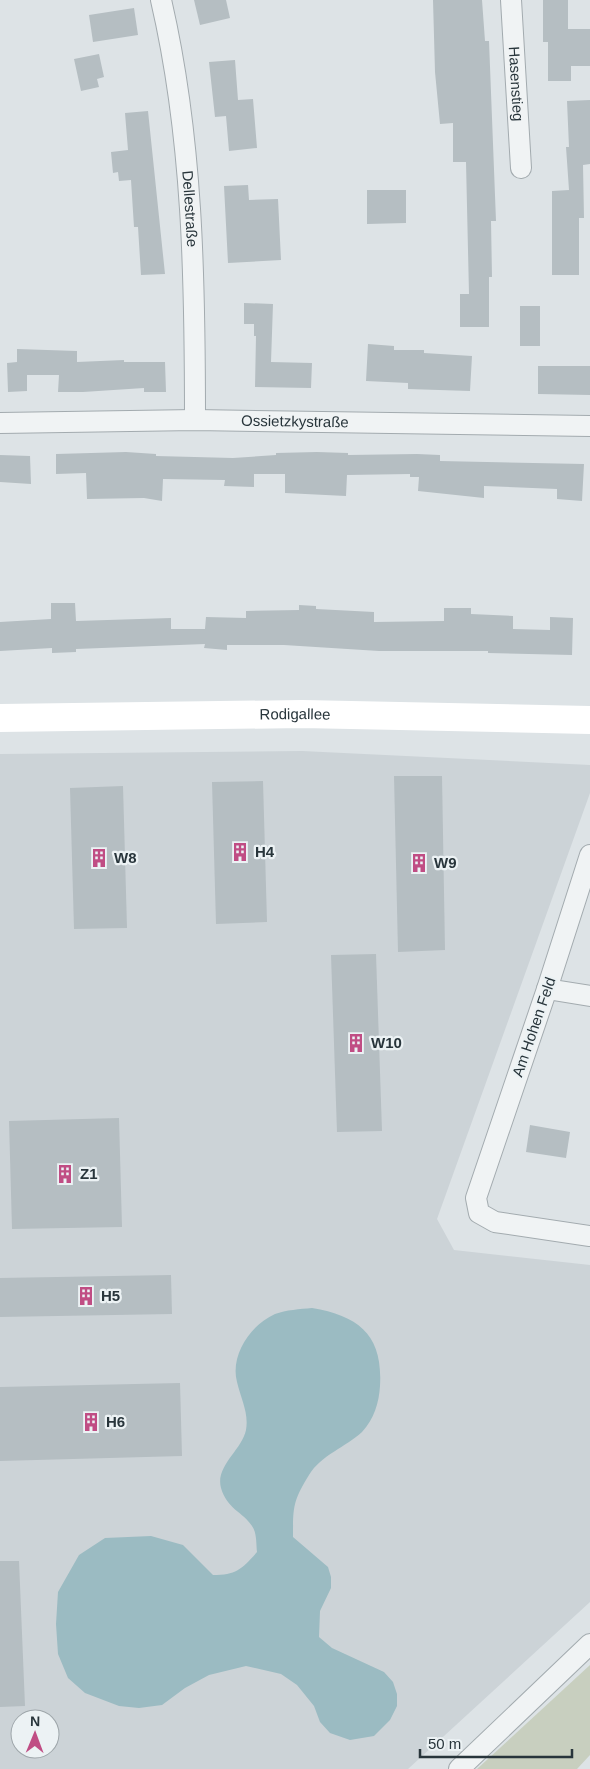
<svg xmlns="http://www.w3.org/2000/svg" width="590" height="1769" font-family="Helvetica,sans-serif">
	<rect width="100%" height="100%" fill="#dde3e6"/>
	<path fill="#ccd3d7" fill-rule="evenodd" d="M302,751L590,765V793L437,1219L454,1250L590,1265V1602L408,1769H0V754ZM20,1719H50V1749H20Z"/>
	<polygon fill="#c8cfbf" points="590,1665 590,1755 577,1769 477,1769"/>
	<path fill="#9bbbc2" d="M312,1308C360,1316 383,1336 380,1386C379,1403 374,1419 362,1432C346,1447 321,1455 309,1475C293,1501 293,1507 293,1537L328,1567L331,1577V1588L320,1611L319,1637L332,1648L384,1672L393,1682L397,1694V1706L390,1720L374,1736L350,1740L330,1733L320,1722L314,1706L297,1685L281,1674L246,1666L209,1675L185,1688L162,1705L139,1708L119,1706L85,1693L68,1678L58,1654L56,1624L58,1592L79,1555L105,1538L151,1536L183,1545L213,1575C236,1575 242,1569 257,1552C256,1543 257,1533 252,1526C243,1512 227,1509 221,1488C215,1466 242,1450 246,1430C249,1413 241,1399 237,1382C230,1356 250,1325 275,1314C286,1310 300,1309 312,1308Z"/>
	<g fill="#b5bec2">
		<polygon points="194,0 226,0 230,18 200,25"/>
		<polygon points="433,0 482,0 485,41 489,41 496,221 491,221 492,277 489,277 489,327 460,327 460,294 469,294 466,162 453,162 453,123 440,124 435,72"/>
		<polygon points="543,0 568,0 568,29 590,29 590,66 571,66 571,81 548,81 548,42 543,42"/>
		<polygon points="134,8 138,35 93,42 89,15"/>
		<polygon points="99,54 104,77 97,79 99,87 81,91 74,59"/>
		<polygon points="235,60 238,100 253,99 257,148 229,151 226,116 215,117 209,62"/>
		<polygon points="590,100 590,164 583,165 584,218 579,218 579,275 552,275 552,191 569,190 566,147 569,147 567,101"/>
		<polygon points="148,111 165,274 141,275 138,227 134,227 131,180 119,181 118,172 113,173 111,152 128,150 125,113"/>
		<polygon points="248,185 249,200 278,199 281,260 228,263 224,186"/>
		<polygon points="367,190 406,190 406,223 367,224"/>
		<polygon points="244,303 273,304 271,362 312,363 311,388 255,387 256,336 254,336 254,324 244,324"/>
		<rect x="520" y="306" width="20" height="40"/>
		<polygon points="368,344 394,346 394,350 424,350 424,353 472,356 470,391 408,389 408,383 366,381"/>
		<polygon points="17,349 77,351 77,362 124,360 124,362 165,362 166,392 144,392 144,388 83,392 58,392 59,375 27,375 27,391 8,392 7,363 17,362"/>
		<polygon points="538,366 590,366 590,395 538,394"/>
		<polygon points="126,452 156,454 156,456 233,458 276,455 276,453 317,452 348,453 348,455 417,454 440,455 440,461 584,464 582,501 557,499 557,489 484,486 484,498 418,491 419,477 410,477 410,474 347,475 346,496 285,493 285,474 254,474 254,487 224,486 225,480 163,479 162,501 144,498 87,499 86,473 56,474 56,454"/>
		<polygon points="0,455 30,456 31,484 0,482"/>
		<polygon points="51,603 75,603 76,621 171,618 171,629 205,629 206,617 246,618 246,611 299,610 299,605 316,606 316,609 374,612 374,622 444,621 444,608 471,608 471,614 513,616 513,629 550,630 550,617 573,618 572,655 488,653 488,651 379,651 284,645 227,645 227,650 204,648 205,644 76,649 76,652 52,653 52,648 0,651 0,622 51,619"/>
		<polygon points="394,776 442,776 445,950 398,952"/>
		<polygon points="263,781 267,922 216,924 212,782"/>
		<polygon points="123,786 127,928 74,929 70,788"/>
		<polygon points="376,954 382,1131 337,1132 331,955"/>
		<polygon points="119,1118 122,1227 12,1229 9,1121"/>
		<polygon points="530,1125 570,1132 566,1158 526,1152"/>
		<polygon points="171,1275 172,1314 0,1317 0,1278"/>
		<polygon points="180,1383 182,1456 0,1461 0,1387"/>
		<polygon points="0,1561 19,1561 25,1706 0,1707"/>
	</g>
	<g fill="none" stroke-linecap="round" stroke-linejoin="round">
		<g stroke="#a3abaf" stroke-width="22">
			<g id="minor">
				<path id="s1" d="M161,0C193,138 195,279 195,420"/>
				<path id="s2" d="M511,0L521,168"/>
				<path id="s3" d="M0,423L195,420L590,426"/>
				<polyline points="590,855 547,989 476,1198 479,1213 495,1222 590,1236"/>
				<polyline points="547,989 590,996"/>
				<polyline points="459,1769 590,1644"/>
			</g>
		</g>
		<use href="#minor" stroke="#f0f3f4" stroke-width="20"/>
		<path stroke="#fff" stroke-width="28" id="s4" d="M0,718L302,714L590,720"/>
	</g>
	<defs>
		<g id="building-bare" transform="scale(1.5)"><path d="M-4-6H4V6H1V3H-1V6H-4ZM-2.5-4.3h1.7v1.8h-1.7ZM.8-4.3h1.7v1.8H.8ZM-2.5-1h1.7V.8h-1.7ZM.8-1h1.7V.8H.8Z" fill="#c04d84" stroke="#ecf2f4" stroke-width="2.5" paint-order="stroke"/></g>
	</defs>
	<g fill-rule="evenodd">
		<use href="#building-bare" x="240" y="852"/>
		<use href="#building-bare" x="99" y="858"/>
		<use href="#building-bare" x="419" y="863"/>
		<use href="#building-bare" x="356" y="1043"/>
		<use href="#building-bare" x="65" y="1174"/>
		<use href="#building-bare" x="86" y="1296"/>
		<use href="#building-bare" x="91" y="1422"/>
	</g>
	<g text-anchor="middle" stroke-width="4.5" stroke-linejoin="round" paint-order="stroke">
		<g font-size="15" fill="#28353b" stroke="#ecf2f4">
			<text dy="5" stroke="none"><textPath href="#s2" startOffset="84">Hasenstieg</textPath></text>
			<text dy="5" stroke="none"><textPath href="#s1" startOffset="211">Dellestraße</textPath></text>
			<text dy="5" stroke="none"><textPath href="#s3" startOffset="295">Ossietzkystraße</textPath></text>
			<text dy="5" stroke="none"><textPath href="#s4" startOffset="295">Rodigallee</textPath></text>
			<text transform="translate(534 1027) rotate(-71)" y="5">Am Hohen Feld</text>
		</g>
		<g font-size="15" font-weight="bold" fill="#28353b" stroke="#ecf2f4" text-anchor="start">
			<text x="255" y="857">H4</text>
			<text x="114" y="863">W8</text>
			<text x="434" y="868">W9</text>
			<text x="371" y="1048">W10</text>
			<text x="80" y="1179">Z1</text>
			<text x="101" y="1301">H5</text>
			<text x="106" y="1427">H6</text>
		</g>
	</g>
	<g transform="translate(35 1734) rotate(1)"><circle r="24" fill="#ecf2f4" stroke="#9ea6aa"/>
	<path d="M0-4L9 19L0 12L-9 19Z" fill="#c04d84"/>
	<text y="-8" font-size="14" font-weight="bold" text-anchor="middle" fill="#28353b">N</text>
	</g>
	<path d="M420 1749v8h152v-8" fill="none" stroke="#28353b" stroke-width="2.5"/>
	<text x="428" y="1749" font-size="15" fill="#28353b" stroke="#ecf2f4" stroke-width="4" paint-order="stroke">50 m</text>
</svg>
